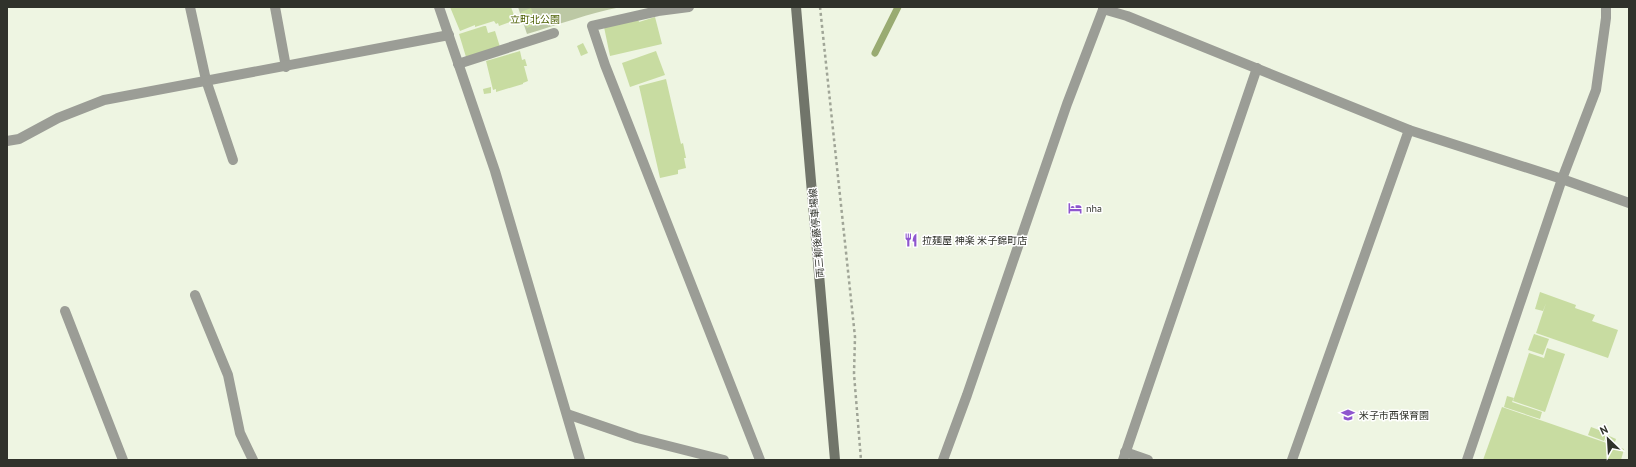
<svg xmlns="http://www.w3.org/2000/svg" width="1636" height="467" font-family="'PT Sans','Noto Sans JP',sans-serif">
	<rect width="100%" height="100%" fill="#eef5e2"/>
	<path fill="#bcc8a4" d="M518,7H621C589,13 558,25 527,34Z"/>
	<g fill="none" stroke-linecap="round" stroke-linejoin="round">
		<polyline stroke="#99ab72" stroke-width="7" points="875,53 898,7"/>
	</g>
	<g fill="#c8dca1">
		<polygon points="450,7 511,7 515,18 512,19 513,21 499,26 498,23 496,24 494,21 475,27 475,25 460,31"/>
		<polygon points="531,8 537,24 527,28 521,12"/>
		<polygon points="655,17 662,44 610,56 604,27 638,19 639,22"/>
		<polygon points="484,26 486,26 488,33 495,31 500,47 466,57 459,34"/>
		<polygon points="583,43 588,53 581,56 577,46"/>
		<polygon points="520,51 522,60 525,59 527,66 524,66 528,81 523,83 523,84 496,92 496,89 493,90 486,61"/>
		<polygon points="656,51 665,75 630,87 622,63"/>
		<polygon points="666,79 681,144 683,143 686,158 684,158 686,168 678,170 678,174 660,178 639,86"/>
		<polygon points="491,87 491,93 484,94 483,89"/>
		<polygon points="1540,292 1576,305 1575,308 1595,315 1592,321 1618,330 1608,358 1536,333 1546,303 1543,311 1535,309"/>
		<polygon points="1534,334 1549,339 1543,355 1528,350"/>
		<polygon points="1547,348 1565,354 1545,412 1513,401 1529,353 1544,358"/>
		<polygon points="1507,396 1514,398 1512,402 1542,412 1540,419 1504,407"/>
		<polygon points="1502,407 1624,449 1621,460 1483,460"/>
		<polygon points="1591,427 1607,433 1604,441 1588,435"/>
		<polygon points="1607,435 1616,439 1614,445 1605,441"/>
	</g>
	<g fill="none" stroke-linecap="round" stroke-linejoin="round">
		<polyline stroke="#a0a597" stroke-width="2.5" stroke-dasharray="3 3" stroke-linecap="butt" points="820,7 855,337 854,374 861,460"/>
		<polyline stroke="#9b9d96" stroke-width="10" points="458,64 554,33"/>
		<g stroke="#9b9d96" stroke-width="10">
			<polyline points="190,7 206,80 233,160"/>
			<polyline points="275,7 286,67"/>
			<polyline points="439,7 495,171 580,460"/>
			<polyline points="689,7 658,11 592,26 605,65 760,460"/>
			<polyline points="1103,9 1127,16 1409,130 1562,179 1629,203"/>
			<polyline points="7,141 19,139 58,118 104,100 449,35"/>
			<polyline points="195,295 228,375 240,433 253,460"/>
			<polyline points="65,311 123,460"/>
			<polyline points="567,414 637,438 724,460"/>
			<polyline points="1125,452 1148,460"/>
			<polyline points="943,460 967,395 1067,104 1104,7"/>
			<polyline points="1123,460 1257,68"/>
			<polyline points="1292,460 1409,130"/>
			<polyline points="1467,460 1562,179 1596,90 1606,18 1606,7"/>
		</g>
		<polyline stroke="#71756a" stroke-width="10" points="796,7 835,460"/>
	</g>
	<defs>
		<g id="hotel-bare" transform="scale(1.08)"><path d="M-6-4.5h1.5V1H6V5H4.5V3h-9V5H-6ZM-4 0a1.8 1.8 0 1 1 3.6 0ZM.5 0V-2.5h3Q6-2.5 6 0Z" fill="#8e56ce" stroke="#fff" stroke-width="2.5" paint-order="stroke"/></g>
		<g id="restaurant-bare" transform="scale(1.08)"><path d="M-5-6h1v4h1v-4h1v4h1v-4h1v5L-1.5 .5V6h-2V.5L-5-1ZM5-6V6H3V1.5H1.5Q1.5-4 5-6Z" fill="#8e56ce" stroke="#fff" stroke-width="2.5" paint-order="stroke"/></g>
		<g id="school-bare" transform="scale(1.08)"><path d="M0-5L7-2L0 1L-7-2ZM-4 1L0 2.5L4 1V4Q0 6-4 4Z" fill="#8e56ce" stroke="#fff" stroke-width="2.5" paint-order="stroke"/></g>
	</defs>
	<g fill-rule="evenodd">
		<use href="#hotel-bare" x="1075" y="208"/>
		<use href="#restaurant-bare" x="911" y="240"/>
		<use href="#school-bare" x="1348" y="415"/>
	</g>
	<g text-anchor="middle" stroke-width="3" stroke-linejoin="round" paint-order="stroke">
		<g font-size="10" fill="#4b5f00" stroke="#fff">
			<text x="535" y="23">立町北公園</text>
		</g>
		<g font-size="10" fill="#30322b" stroke="#fff" text-anchor="start">
			<text x="1086" y="212">nha</text>
			<text x="922" y="244">拉麺屋 神楽 米子錦町店</text>
			<text x="1359" y="419">米子市西保育園</text>
		</g>
		<g font-size="10" fill="#30322b" stroke="#fff">
			<text transform="translate(816 233) rotate(-95)" y="4">両三柳後藤停車場線</text>
		</g>
	</g>
	<rect width="1636" height="467" fill="none" stroke="#30322b" stroke-width="16"/>
	<g transform="translate(1608 439) rotate(335)" stroke="#ffffff" stroke-width="3" paint-order="stroke">
	<path d="M0-3L7 15L0 10L-7 15Z" fill="#30322b"/>
	<text y="-6" font-size="11" font-weight="bold" text-anchor="middle" fill="#30322b">N</text>
	</g>
</svg>
